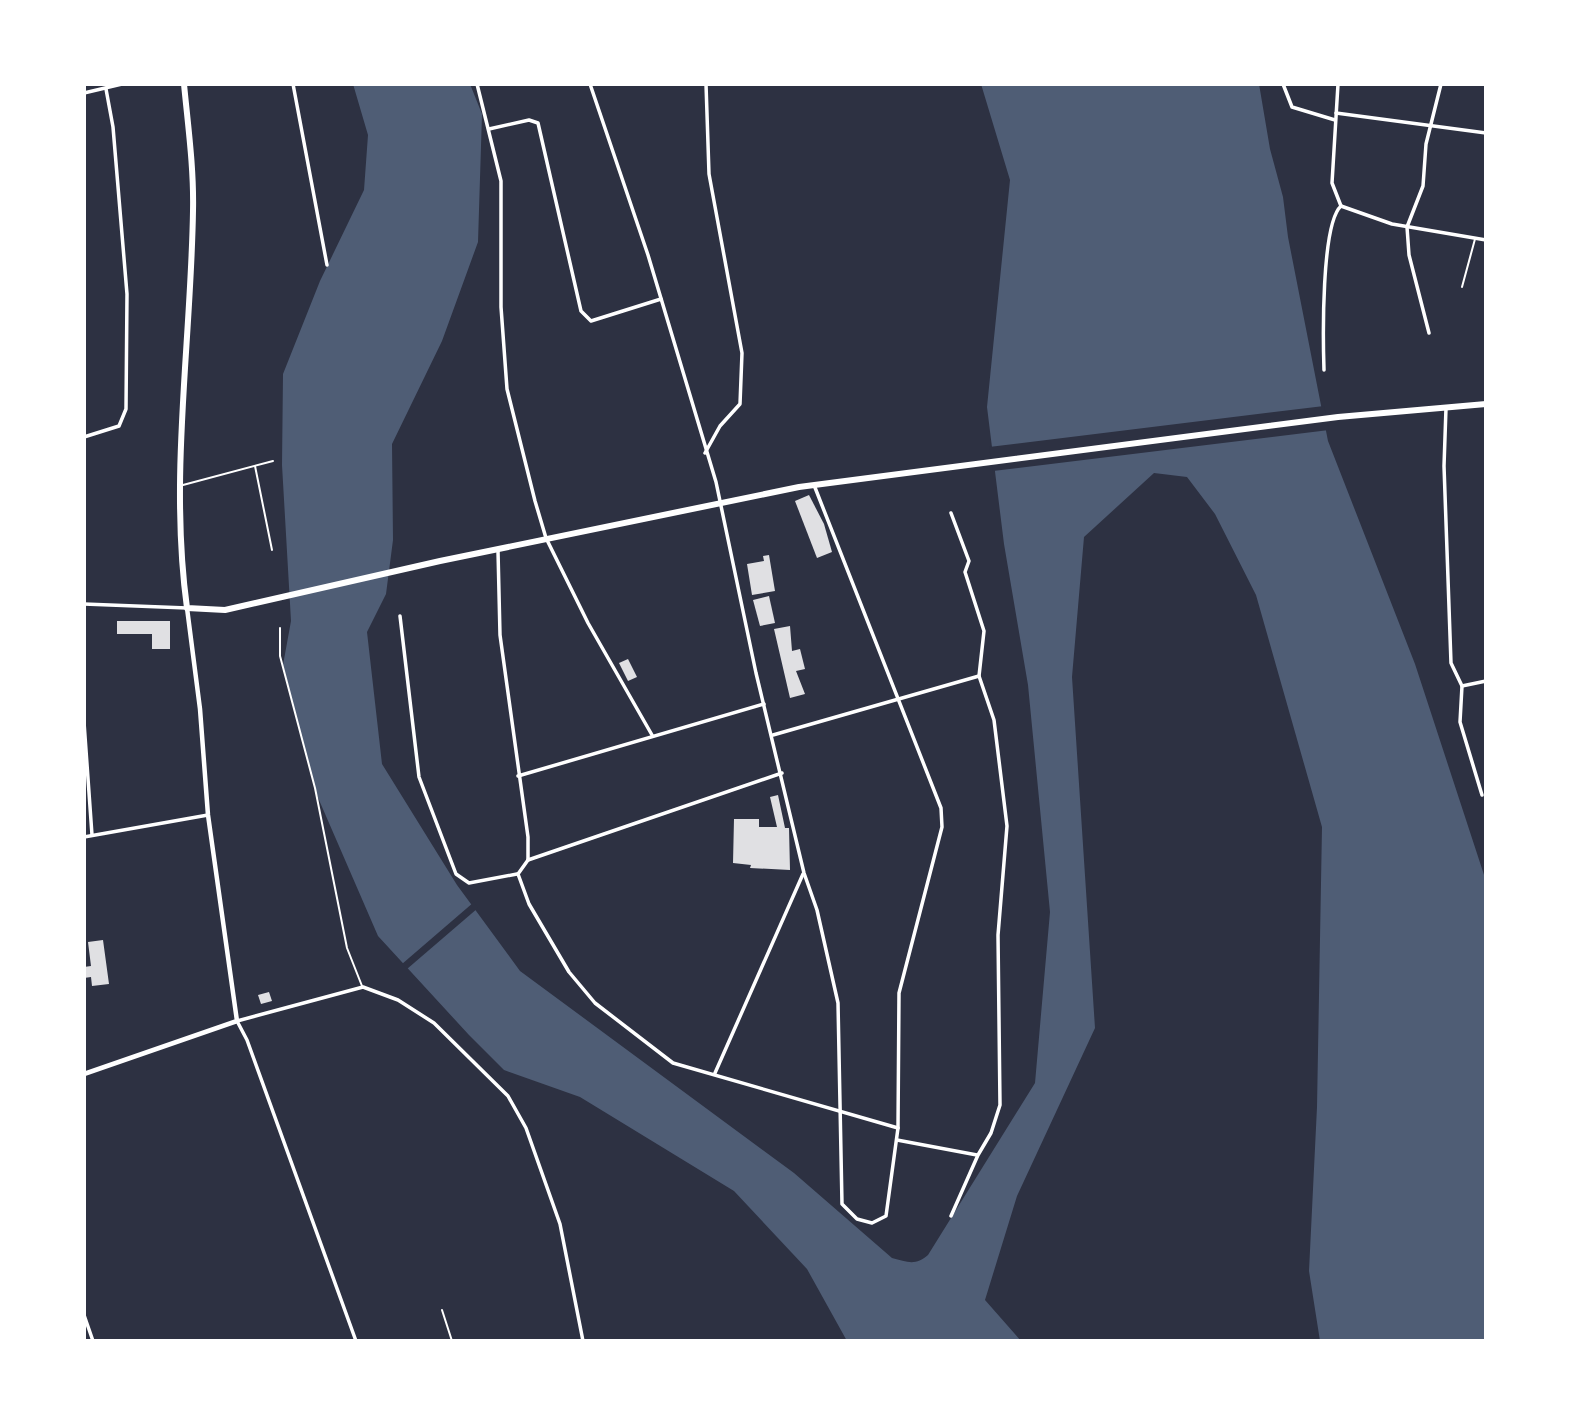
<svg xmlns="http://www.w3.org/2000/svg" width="1570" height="1425" font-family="'PT Sans',sans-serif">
	<rect width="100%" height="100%" fill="#2d3142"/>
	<path fill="#4f5d75" d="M353,84H470L482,114L478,242L442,341L392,444L393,540L386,594L367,632L382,764L457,885L520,971L794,1173L892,1258C907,1262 916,1266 928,1255L1035,1083L1050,912L1028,685L1004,544L987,407L1010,180L981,84H1259L1270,149L1283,197L1288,237L1328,441L1415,664L1486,881V1341H1320L1309,1271L1317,1107L1322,827L1256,595L1215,514L1187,477L1154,473L1084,537L1072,677L1095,1028L1017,1196L985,1300L1021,1341H847L807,1269L734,1191L580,1097L504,1070L469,1035L378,936L316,793L283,665L291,621L282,465L283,374L320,281L364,190L368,135Z"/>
	<g fill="#2d3142">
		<polygon points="1324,406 1329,430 993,471 989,447"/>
		<polygon points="474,902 478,908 407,969 402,964"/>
	</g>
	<g fill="#e0e0e3">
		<polygon points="809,495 824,524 832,552 817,558 795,501"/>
		<polygon points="769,555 775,591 752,595 747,564 764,561 763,556"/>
		<polygon points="769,596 775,623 760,626 753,600"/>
		<polygon points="117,621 170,621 170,649 152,649 152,634 117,634"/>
		<polygon points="790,626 792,651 800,649 805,669 796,671 805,694 790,698 774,629"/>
		<polygon points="628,659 637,677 628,681 619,663"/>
		<polygon points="778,795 785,828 789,828 790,870 750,868 751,865 733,863 734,819 759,819 759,827 777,827 770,797"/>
		<polygon points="103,940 109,984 92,986 91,977 84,978 84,967 91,966 88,942"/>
		<polygon points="269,992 272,1001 261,1004 258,995"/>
	</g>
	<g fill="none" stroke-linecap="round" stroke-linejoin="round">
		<g stroke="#fff" stroke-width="2">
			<polyline points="1462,287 1475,239"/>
			<polyline points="255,466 272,550"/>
			<polyline points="183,485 273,461"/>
			<polyline points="280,628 280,656 315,788 347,948 362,986"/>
			<polyline points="442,1310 452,1341"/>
		</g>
		<g stroke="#fff" stroke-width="3.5">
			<polyline points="293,84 327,265"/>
			<polyline points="477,84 501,181 501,307 507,389 535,501 546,538 588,623 652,735"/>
			<polyline points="590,84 648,255 716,482 756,673 804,873 817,910 838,1003 842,1204 857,1219 872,1223 886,1216 898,1128 899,993 942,827 941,808 814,485"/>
			<polyline points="1283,84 1292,107 1335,120"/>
			<polyline points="84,93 122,84"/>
			<polyline points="1336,113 1486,133"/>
			<polyline points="489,129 529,120 538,123 581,311 591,321 661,299"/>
			<polyline points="1341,206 1392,224 1486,240"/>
			<polyline points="1429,333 1409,255 1407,227 1423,186 1426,144 1441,84"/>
			<path d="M1324,370C1323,341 1321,224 1341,206L1332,183L1338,84"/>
			<polyline points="1446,408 1444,466 1451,663 1462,686 1460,722 1482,795"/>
			<polyline points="84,437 119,426 126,409 127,294 113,127 106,89"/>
			<polyline points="705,453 720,426 740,404 742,353 709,174 706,84"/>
			<polyline points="951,513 969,561 965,572 984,631 979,676 994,720 1007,826 998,935 1000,1105 991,1133 978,1155 951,1216"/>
			<polyline points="498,551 500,635 528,837 528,860 518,874 529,904 569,972 595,1003 673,1063 898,1128"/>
			<polyline points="84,604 187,608"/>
			<polyline points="400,616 419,777 456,874 469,883 517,874"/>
			<polyline points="1462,686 1486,681"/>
			<polyline points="84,722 92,835"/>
			<polyline points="773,735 979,676"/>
			<polyline points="518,776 764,704"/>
			<polyline points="84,837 208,815"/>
			<polyline points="528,860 782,773"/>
			<polyline points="715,1073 803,874"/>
			<polyline points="897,1140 977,1155"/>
			<polyline points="84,1315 93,1341"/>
			<polyline points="356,1341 247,1040 237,1021 363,987 398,1000 434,1023 508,1096 526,1128 560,1224 583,1341"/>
		</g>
		<polyline stroke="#fff" stroke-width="4.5" points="84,1074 237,1021 208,815 200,709 187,608"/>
		<path stroke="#fff" stroke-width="6" d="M184,84C188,126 194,169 193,211C191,343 169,477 187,608L225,610L440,561L799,487L1338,417L1486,404"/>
	</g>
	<rect width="1570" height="1425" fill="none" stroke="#ffffff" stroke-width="172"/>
</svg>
